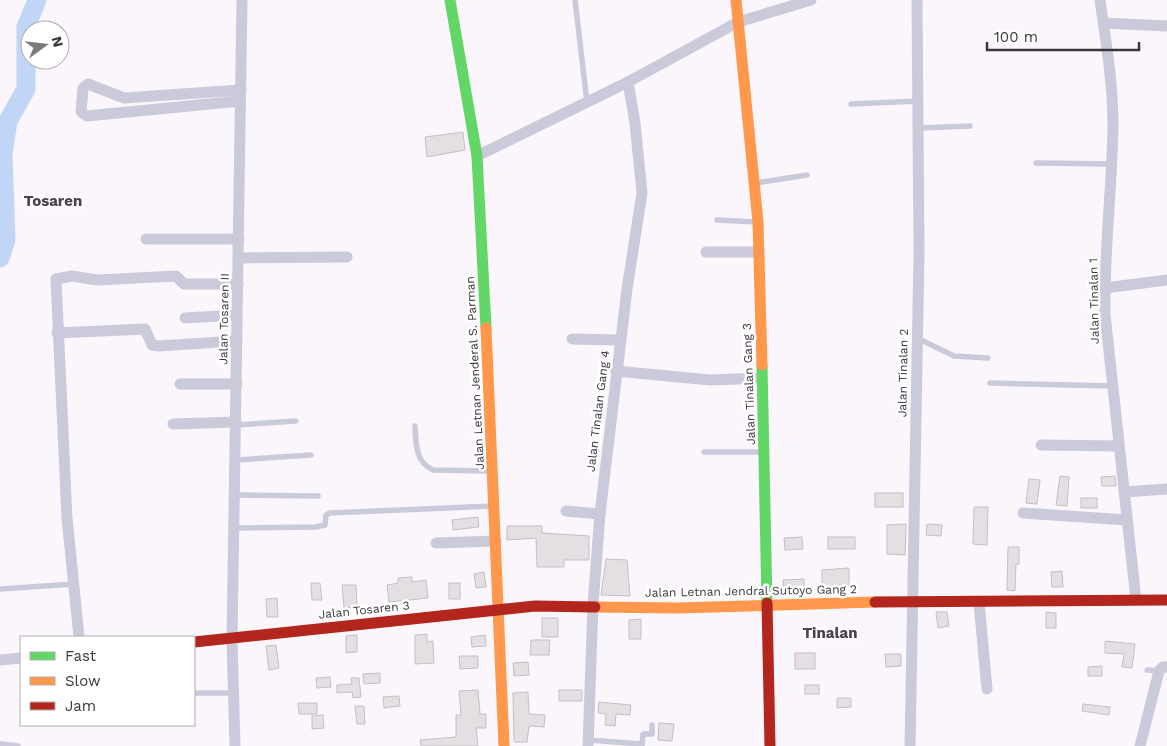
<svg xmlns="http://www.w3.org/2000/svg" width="1167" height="746" font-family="'Work Sans',sans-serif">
	<rect width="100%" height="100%" fill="#fbf5fc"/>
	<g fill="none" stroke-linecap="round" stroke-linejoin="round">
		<polyline stroke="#c1d6f6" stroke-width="19" points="0,258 6,240 3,154 8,121 26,89 26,27 37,0"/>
	</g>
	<g fill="#e4dfe3" stroke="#c5c0c4">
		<polygon points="463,132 465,150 427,157 425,137"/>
		<polygon points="1060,476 1069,477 1067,506 1056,505"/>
		<polygon points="1115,476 1116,486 1102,486 1101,477"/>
		<polygon points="1029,479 1040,480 1037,504 1026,503"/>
		<rect x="875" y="493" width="28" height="14"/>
		<rect x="1081" y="498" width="16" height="10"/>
		<polygon points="974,507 988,507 987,545 973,544"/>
		<polygon points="478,517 479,527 453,530 452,520"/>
		<polygon points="906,524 905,555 887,554 887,525"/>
		<polygon points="927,524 942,525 941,536 926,535"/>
		<polygon points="507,526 542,526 542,533 589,536 589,560 564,560 564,567 537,567 536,538 507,540"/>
		<polygon points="802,537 803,549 785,550 784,538"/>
		<rect x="828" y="537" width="27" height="12"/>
		<polygon points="1008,547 1019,547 1019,564 1016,564 1015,591 1007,590"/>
		<polygon points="606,559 627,560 630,596 601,595"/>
		<polygon points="849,568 849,585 822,586 822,570"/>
		<polygon points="1062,571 1063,587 1052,587 1051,572"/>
		<polygon points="484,572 486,587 476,588 474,574"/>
		<polygon points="412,577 412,582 426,580 428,598 389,602 387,585 398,583 398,578"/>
		<polygon points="804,579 804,590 784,592 783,580"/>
		<polygon points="311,583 320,583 322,600 312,600"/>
		<rect x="449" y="583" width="11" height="16"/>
		<polygon points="342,585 356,585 357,607 344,608"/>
		<polygon points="277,598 278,617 267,617 266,599"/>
		<polygon points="936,612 947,612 949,626 938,628"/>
		<polygon points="1046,612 1056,613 1056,628 1046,628"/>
		<rect x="542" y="618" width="16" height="19"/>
		<polygon points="641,619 641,639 629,639 629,620"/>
		<polygon points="427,634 427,642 433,641 434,663 415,664 415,635"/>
		<polygon points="357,635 357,652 346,653 346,636"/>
		<polygon points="485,635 486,646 472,647 471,637"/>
		<polygon points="531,640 550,640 549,655 530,655"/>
		<polygon points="1105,641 1135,644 1132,668 1122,667 1124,654 1105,653"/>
		<polygon points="276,645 279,668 269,670 266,646"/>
		<rect x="795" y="653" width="20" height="16"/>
		<polygon points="885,654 901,654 901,666 886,667"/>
		<polygon points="459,656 478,656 478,668 460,669"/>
		<polygon points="528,662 529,675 514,676 513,663"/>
		<polygon points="1102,666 1102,676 1088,676 1088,667"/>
		<polygon points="380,673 380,683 364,684 363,674"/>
		<polygon points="330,677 331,687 317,688 316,678"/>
		<polygon points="351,678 359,678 361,697 353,698 352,692 337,693 337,685 352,684"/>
		<rect x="805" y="685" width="14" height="9"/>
		<polygon points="478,690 480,714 486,714 486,728 476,728 478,746 421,746 420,740 456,737 456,715 461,715 459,691"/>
		<rect x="559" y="690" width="23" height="11"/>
		<polygon points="528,692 529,714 545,715 544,727 529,726 527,742 514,742 513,693"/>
		<polygon points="399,696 400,706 384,708 383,697"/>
		<polygon points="837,698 851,698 851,707 837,708"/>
		<polygon points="599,702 631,705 630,715 616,714 615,726 605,725 606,714 598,713"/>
		<polygon points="298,703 317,703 317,714 299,714"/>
		<polygon points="1083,704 1110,707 1109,715 1082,711"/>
		<polygon points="355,706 364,706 365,724 357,724"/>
		<polygon points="323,715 324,728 312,729 312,716"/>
		<polygon points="659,723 674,724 672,741 658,740"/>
	</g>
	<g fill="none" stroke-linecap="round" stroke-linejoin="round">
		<g stroke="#cbcadb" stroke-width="5.5">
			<polyline points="575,0 587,102"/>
			<polyline points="851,104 919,101"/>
			<polyline points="920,128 970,126"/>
			<polyline points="1036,163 1112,164"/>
			<polyline points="756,183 807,175"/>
			<polyline points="717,220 756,222"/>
			<polyline points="917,338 954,356 988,358"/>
			<polyline points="990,383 1113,386"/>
			<polyline points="236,425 296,421"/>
			<path d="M415,426C416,443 415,462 433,470L492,471"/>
			<polyline points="704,452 762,452"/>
			<polyline points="236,460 311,455"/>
			<polyline points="235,495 318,496"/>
			<polyline points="235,528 316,527 325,525 326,515 330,513 493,506"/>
			<polyline points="0,589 74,584"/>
			<polyline points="1147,670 1159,671"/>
			<polyline points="194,693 234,693"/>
			<polyline points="588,740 642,744"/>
			<polyline points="0,744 18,746"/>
			<polyline points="642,746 643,734 652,734 652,725"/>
		</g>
		<g stroke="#cbcadb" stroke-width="11">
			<path d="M1100,0C1106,42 1113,83 1113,126C1112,189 1104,251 1105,314L1136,600"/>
			<polyline points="1104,23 1167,26"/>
			<polyline points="240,101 87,116 81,112 83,88 88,84 124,98 241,90"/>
			<polyline points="477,156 628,82 738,22 811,0"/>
			<polyline points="146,239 239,239"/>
			<polyline points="706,252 759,252"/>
			<polyline points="239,258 347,257"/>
			<polyline points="1105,288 1167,280"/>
			<polyline points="185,318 237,315"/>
			<polyline points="57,333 145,329 152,345 158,346 237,341"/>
			<polyline points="572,339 620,340"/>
			<polyline points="616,371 710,380 762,378"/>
			<polyline points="180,384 237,384"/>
			<polyline points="173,424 236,422"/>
			<polyline points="1041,445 1119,446"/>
			<polyline points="1124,492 1167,489"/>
			<polyline points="566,511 600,514"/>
			<polyline points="1023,513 1127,520"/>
			<polyline points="436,543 496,541"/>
			<polyline points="979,603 987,689"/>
			<polyline points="79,637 67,518 56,279 72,276 97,280 176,276 184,284 238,284"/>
			<polyline points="0,660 21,658"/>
			<polyline points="235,746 232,639 242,0"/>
			<polyline points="588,746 593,605 600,514 627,289 642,193 635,123 628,82"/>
			<polyline points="910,746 919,253 917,0"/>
			<polyline points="1140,746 1159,671 1163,667 1167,667"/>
		</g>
		<g stroke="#63d668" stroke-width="11">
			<polyline points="450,0 477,156 486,328"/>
			<polyline points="762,365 767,603"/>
		</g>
		<g stroke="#ff974d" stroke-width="11">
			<polyline points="736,0 758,222 762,365"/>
			<polyline points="486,328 504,746"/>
			<polyline points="595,607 678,608 875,602"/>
		</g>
		<g stroke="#b3261e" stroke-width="11">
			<polyline points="875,602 1167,600"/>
			<polyline points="767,603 770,746"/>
			<polyline points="194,642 535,606 595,607"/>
		</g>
	</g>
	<g text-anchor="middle" stroke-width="5" stroke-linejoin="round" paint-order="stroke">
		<g font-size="12" fill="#3b363b" stroke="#fff">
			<text transform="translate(1094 301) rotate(-91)" y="4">Jalan Tinalan 1</text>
			<text transform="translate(224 319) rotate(-89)" y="4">Jalan Tosaren II</text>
			<text transform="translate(475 373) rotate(-93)" y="4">Jalan Letnan Jenderal S. Parman</text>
			<text transform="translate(903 373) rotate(-89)" y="4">Jalan Tinalan 2</text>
			<text transform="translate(749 384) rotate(-92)" y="4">Jalan Tinalan Gang 3</text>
			<text transform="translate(598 411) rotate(-83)" y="4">Jalan Tinalan Gang 4</text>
			<text transform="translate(751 591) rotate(-1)" y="4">Jalan Letnan Jendral Sutoyo Gang 2</text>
			<text transform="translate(364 610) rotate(-6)" y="4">Jalan Tosaren 3</text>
		</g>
		<g font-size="15" font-weight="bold" fill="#4a414b" stroke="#fff">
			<text x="53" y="206">Tosaren</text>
			<text x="830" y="638">Tinalan</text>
		</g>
	</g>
	<rect x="20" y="636" width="175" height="90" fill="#ffffff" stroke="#b1afb1"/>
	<rect x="30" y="652" width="25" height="8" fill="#63d668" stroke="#b1afb1"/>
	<text x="65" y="661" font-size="15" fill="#3b363b">Fast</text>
	<rect x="30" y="677" width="25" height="8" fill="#ff974d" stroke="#b1afb1"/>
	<text x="65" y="686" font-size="15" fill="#3b363b">Slow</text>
	<rect x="30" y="702" width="25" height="8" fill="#b3261e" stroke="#b1afb1"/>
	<text x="65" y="711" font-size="15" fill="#3b363b">Jam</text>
	<g transform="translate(45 45) rotate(75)"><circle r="24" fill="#ffffff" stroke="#b1afb1"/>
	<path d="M0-4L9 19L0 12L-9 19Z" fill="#7e797f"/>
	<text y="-8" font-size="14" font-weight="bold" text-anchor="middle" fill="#3b363b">N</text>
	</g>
	<path d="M987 42v8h152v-8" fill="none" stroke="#3b363b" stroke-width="2.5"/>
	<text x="994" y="42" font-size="15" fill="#3b363b" stroke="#ffffff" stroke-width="4" paint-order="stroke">100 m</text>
</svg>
